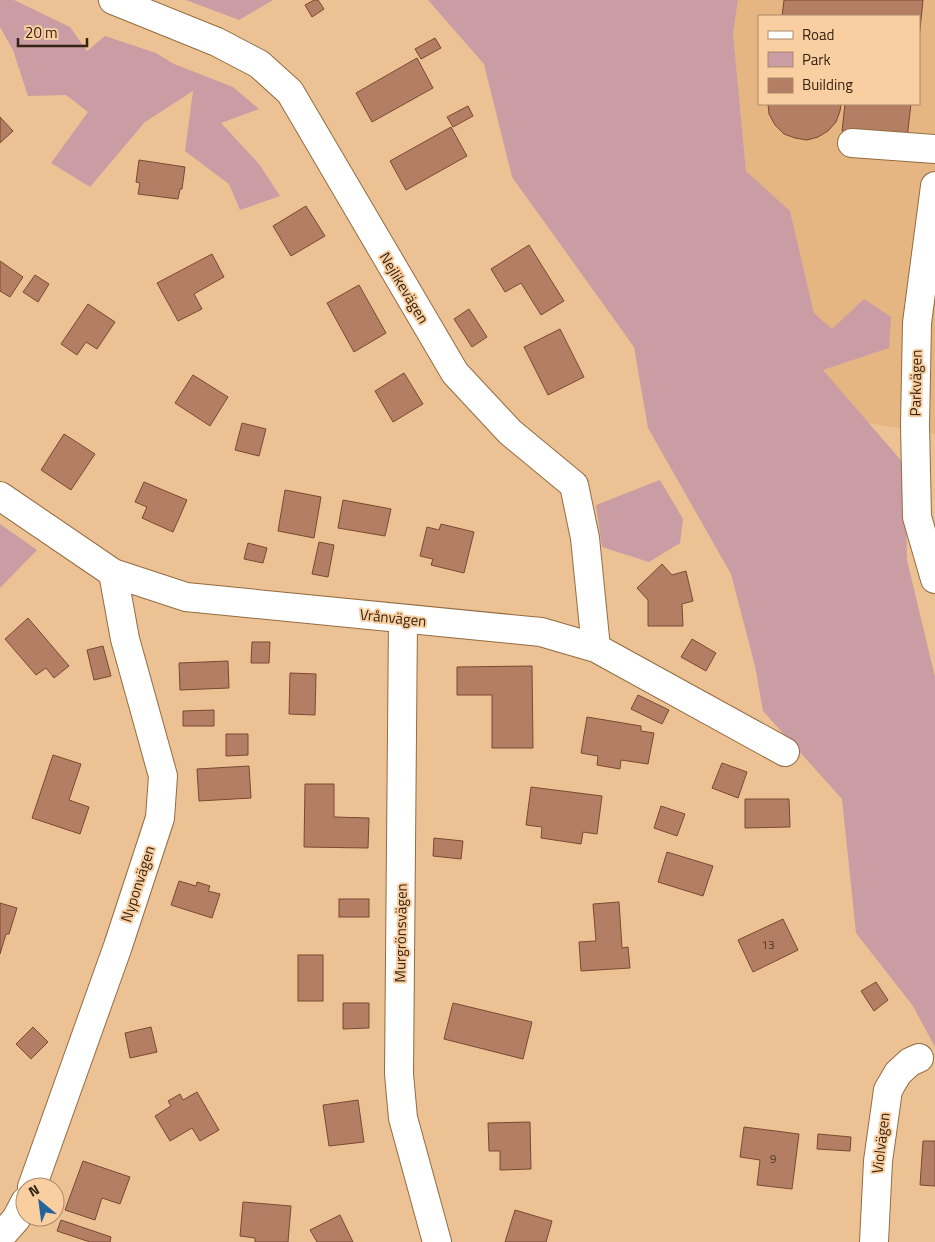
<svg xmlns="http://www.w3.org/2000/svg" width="935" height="1242" font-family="'Titillium Web',sans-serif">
	<rect width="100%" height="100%" fill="#ecc194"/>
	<path fill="#e5b582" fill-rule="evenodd" d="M738,0H935V434L868,423L823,370L889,348L832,329L814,313L790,211L746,171L733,33ZM759,16H919V104H759Z"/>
	<g fill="#ca9da4">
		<polygon points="0,0 14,0 70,27 87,51 105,36 156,53 174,64 233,87 259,109 221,123 259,164 280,196 240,210 229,184 185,151 193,91 145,122 90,187 51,163 88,112 66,95 28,96 13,50 0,27"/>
		<polygon points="186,0 273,0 239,20"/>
		<polygon points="428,0 738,0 733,33 746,171 790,211 814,313 832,329 864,299 891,317 889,348 823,370 905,465 907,560 935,677 935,1047 913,1006 856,933 842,799 763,711 755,666 731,574 648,428 634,347 512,177 484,64"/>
		<polygon points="660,480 683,519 680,543 649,562 602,547 596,505"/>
		<polygon points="0,524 37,550 0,588"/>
	</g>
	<g fill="#b37e64" stroke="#7a4930">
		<polygon points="314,0 318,0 324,9 312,17 305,5"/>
		<polygon points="784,0 923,0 919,39 919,16 782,16"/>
		<polygon points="435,38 441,48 421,59 415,49"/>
		<polygon points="417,58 433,88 372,122 356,93"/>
		<polygon points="768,104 841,104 840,111 836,122 828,131 818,137 807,140 795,138 784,134 775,125 769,114"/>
		<polygon points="845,104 911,104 907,138 842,131"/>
		<polygon points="468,106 473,116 453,127 447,117"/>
		<polygon points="0,117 13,131 0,143"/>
		<polygon points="451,127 467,156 406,190 390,161"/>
		<polygon points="139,160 185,167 182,189 180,189 178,199 138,194 140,183 136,182"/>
		<polygon points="306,206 325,236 291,256 273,226"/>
		<polygon points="529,245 564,301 541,315 521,283 505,292 491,269"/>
		<polygon points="212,254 224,277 194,294 202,309 178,321 157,283"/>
		<polygon points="0,261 23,277 10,297 0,291"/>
		<polygon points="35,275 49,284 38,302 23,292"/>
		<polygon points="359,285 386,333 354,352 327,303"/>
		<polygon points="88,304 115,322 97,349 86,342 77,355 61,344"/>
		<polygon points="469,309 487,337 472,347 454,319"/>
		<polygon points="560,329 584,377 548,395 524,347"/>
		<polygon points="404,373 423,404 393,422 375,391"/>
		<polygon points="193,375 228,397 210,426 175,403"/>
		<polygon points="242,423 266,429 259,456 235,450"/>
		<polygon points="64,434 95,454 71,490 41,470"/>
		<polygon points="144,482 187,500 173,532 142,518 147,507 135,502"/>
		<polygon points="285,490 321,497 314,538 278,531"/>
		<polygon points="343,500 391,509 385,536 338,528"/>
		<polygon points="441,524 474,532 464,573 431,565 433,559 420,556 427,527 439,530"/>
		<polygon points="319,542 334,545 328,577 312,574"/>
		<polygon points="248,543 267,548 263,563 244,559"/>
		<polygon points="662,564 672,575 686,571 693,601 682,604 683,626 648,626 648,600 637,588"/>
		<polygon points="28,618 69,666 54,678 46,668 36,675 5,639"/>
		<polygon points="692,639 716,653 706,671 681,657"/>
		<polygon points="252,642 270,642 269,663 251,663"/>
		<polygon points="103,646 111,676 94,680 87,650"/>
		<polygon points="228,661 229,688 180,690 179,663"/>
		<polygon points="532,666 533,748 492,748 492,695 457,695 457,667"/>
		<polygon points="290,673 316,674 315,715 289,714"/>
		<polygon points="638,695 669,710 662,724 631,709"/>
		<polygon points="214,710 214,726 183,726 183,711"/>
		<polygon points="587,717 641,726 641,731 654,733 648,764 621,760 620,769 597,765 598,756 581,753"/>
		<polygon points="226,734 248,734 248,755 226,756"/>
		<polygon points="53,755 81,764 69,800 89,807 80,834 32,818"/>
		<polygon points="722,763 747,772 738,798 712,788"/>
		<polygon points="249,766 251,798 199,801 197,769"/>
		<polygon points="305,784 334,784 334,817 369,818 368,848 304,847"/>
		<polygon points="531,787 602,796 597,834 583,832 581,844 541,838 542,827 526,825"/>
		<polygon points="745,799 789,799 790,827 745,828"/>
		<polygon points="661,806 685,814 677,836 654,828"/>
		<polygon points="434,838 463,841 461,859 433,856"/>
		<polygon points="667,852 713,866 703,896 658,882"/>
		<polygon points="179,881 196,886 197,882 210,886 208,891 220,894 212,918 171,905"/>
		<rect x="339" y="899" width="30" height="18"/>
		<polygon points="619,902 622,948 628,947 630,968 581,971 579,942 596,941 593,904"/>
		<polygon points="0,903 17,908 9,934 6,934 0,954"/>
		<polygon points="783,919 798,950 753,972 738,940"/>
		<rect x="298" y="955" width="25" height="46"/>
		<polygon points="876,982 888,1000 874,1011 861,991"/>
		<polygon points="343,1003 369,1003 369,1028 343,1029"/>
		<polygon points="453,1003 532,1022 523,1059 444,1039"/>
		<polygon points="33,1027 48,1042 31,1059 16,1044"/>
		<polygon points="151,1027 157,1052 130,1058 125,1033"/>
		<polygon points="197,1092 219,1130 200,1141 192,1128 170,1141 155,1116 171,1106 168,1101 180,1094 183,1100"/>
		<polygon points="358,1100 364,1142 329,1146 323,1105"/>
		<polygon points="530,1122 531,1169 500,1170 500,1151 489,1151 488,1123"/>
		<polygon points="744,1127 799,1134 792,1189 757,1185 760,1160 740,1157"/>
		<polygon points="818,1134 851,1137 850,1151 817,1149"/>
		<polygon points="923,1141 935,1141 935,1186 920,1185"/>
		<polygon points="83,1161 130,1177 120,1204 102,1198 95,1220 65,1210"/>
		<polygon points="243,1202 291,1206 288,1242 255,1242 255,1238 240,1236"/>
		<polygon points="515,1210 552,1221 546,1242 505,1242"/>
		<polygon points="340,1215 353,1242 317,1242 310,1230"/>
		<polygon points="61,1220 111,1237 110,1242 90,1242 57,1231"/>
	</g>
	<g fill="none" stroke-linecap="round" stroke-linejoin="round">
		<g stroke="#936c41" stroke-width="30">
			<g id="minor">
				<polyline points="113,0 217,42 259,64 290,92 455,373 510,432 574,485 585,538 596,648"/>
				<polyline points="852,143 935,149"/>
				<polyline points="935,186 917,323 915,425 917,517 935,579"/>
				<polyline points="0,496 113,573 186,597 541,632 596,648 785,752"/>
				<polyline points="403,619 399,1074 403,1118 437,1242"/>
				<polyline points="32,1187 118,946 160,818 163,776 125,639 113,573"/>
				<polyline points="0,1237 16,1219 25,1202"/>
				<polyline points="874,1242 878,1161 888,1090 898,1073 910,1062 919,1058"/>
			</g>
		</g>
		<use href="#minor" stroke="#fff" stroke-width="28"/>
	</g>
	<g text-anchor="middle" stroke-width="4" stroke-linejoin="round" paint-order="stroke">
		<g font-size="12" fill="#543b27">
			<text x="768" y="949">13</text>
			<text x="773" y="1163">9</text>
		</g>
		<g font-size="15" fill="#352513" stroke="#f9cea1">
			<text transform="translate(404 288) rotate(59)" y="5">Nejlikevägen</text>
			<text transform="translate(916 383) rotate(-89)" y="5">Parkvägen</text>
			<text transform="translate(393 618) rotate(6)" y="5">Vrånvägen</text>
			<text transform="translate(138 884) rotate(-72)" y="5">Nyponvägen</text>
			<text transform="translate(401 933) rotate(-89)" y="5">Murgrönsvägen</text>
			<text transform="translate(881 1143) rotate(-83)" y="5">Violvägen</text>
		</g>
	</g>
	<rect x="758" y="15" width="162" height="90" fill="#f9cea1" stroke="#ab8a68"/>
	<rect x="768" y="31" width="25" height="8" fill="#ffffff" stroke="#ab8a68"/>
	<text x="802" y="40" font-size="15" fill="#352513">Road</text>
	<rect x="768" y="52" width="25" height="15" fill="#ca9da4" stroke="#ab8a68"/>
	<text x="802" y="65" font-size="15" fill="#352513">Park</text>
	<rect x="768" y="78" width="25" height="15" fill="#b37e64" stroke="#ab8a68"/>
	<text x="802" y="90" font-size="15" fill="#352513">Building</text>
	<g transform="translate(40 1202) rotate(331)"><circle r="24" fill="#f9cea1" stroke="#ab8a68"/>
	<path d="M0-4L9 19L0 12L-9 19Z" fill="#23649a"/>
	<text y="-8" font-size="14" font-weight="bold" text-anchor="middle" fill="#352513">N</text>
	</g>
	<path d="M18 38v8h69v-8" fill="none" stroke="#352513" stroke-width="2.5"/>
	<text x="25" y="38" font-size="15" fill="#352513" stroke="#f9cea1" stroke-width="4" paint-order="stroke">20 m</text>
</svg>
